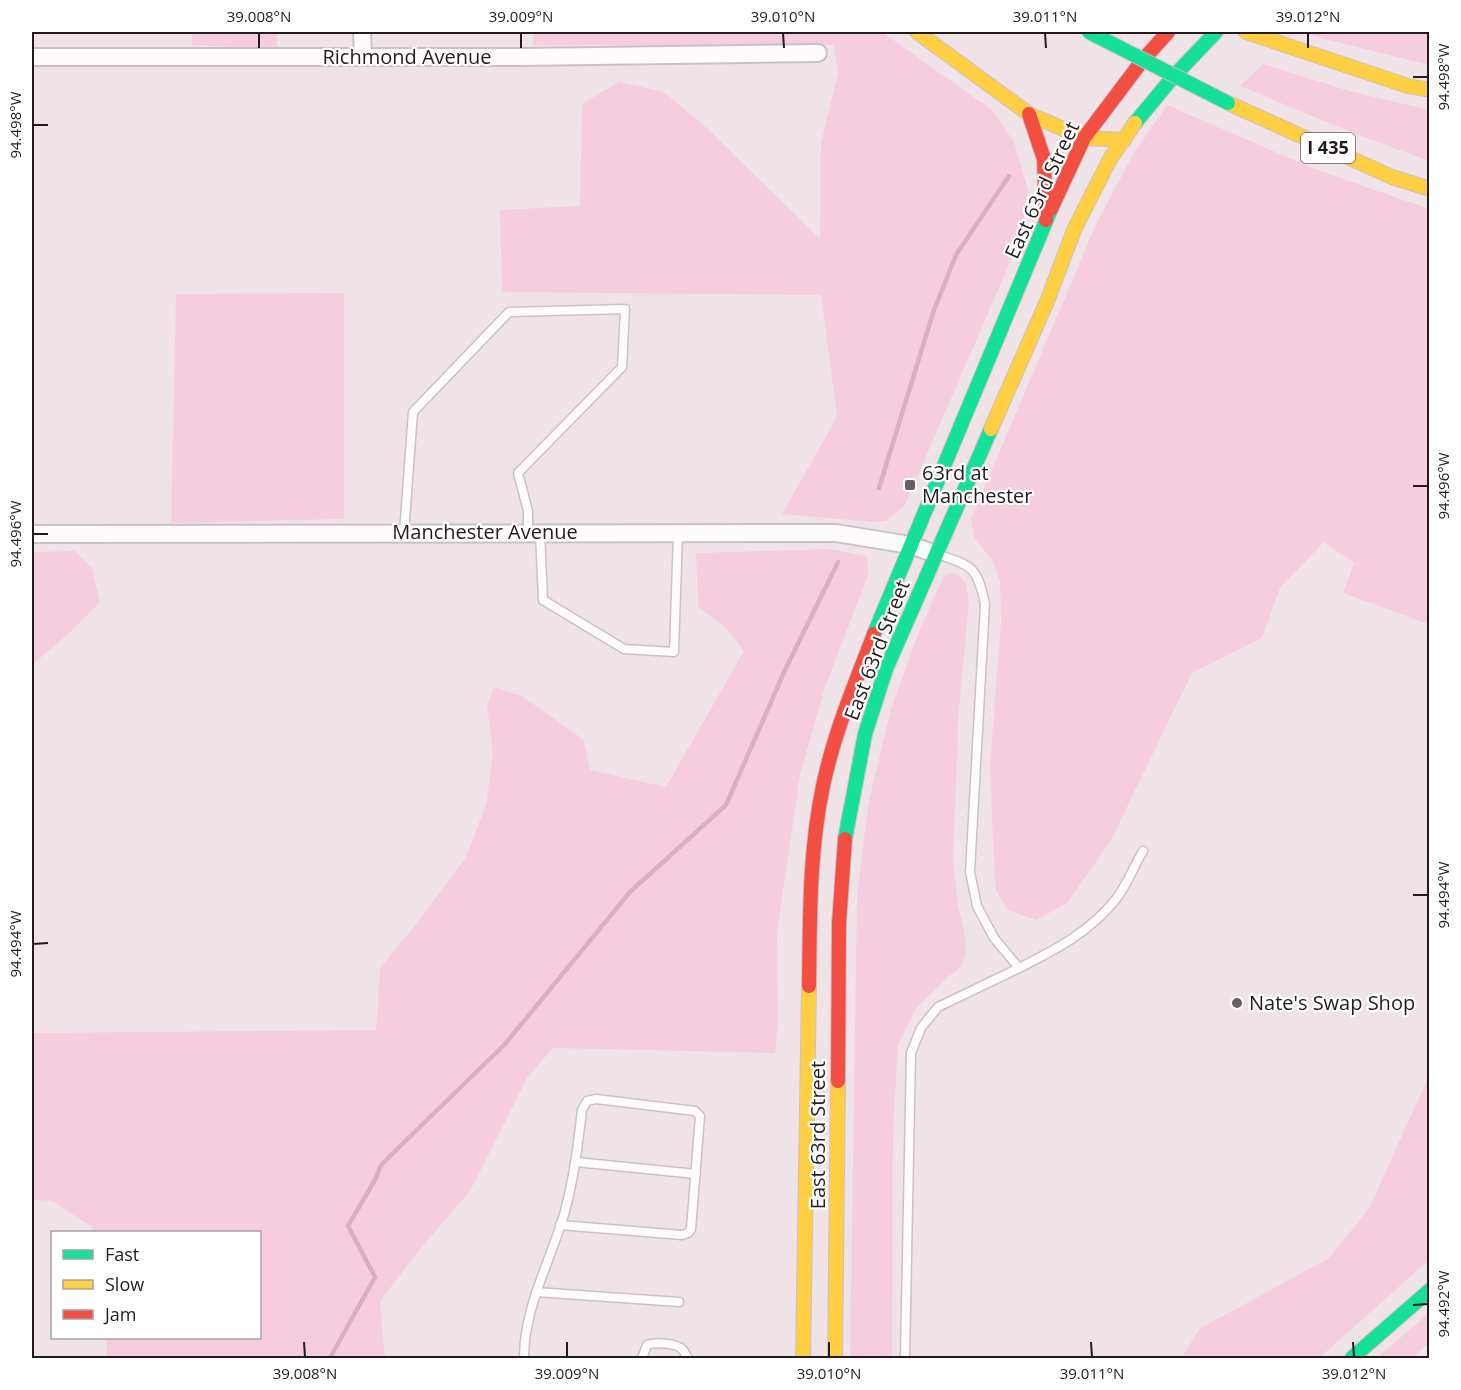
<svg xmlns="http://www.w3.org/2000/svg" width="1461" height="1390" font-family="'Open Sans',sans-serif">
	<rect width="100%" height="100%" fill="#efe3e8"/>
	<g fill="#f6cddf">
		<polygon points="192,32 277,32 277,49 192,45"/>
		<polygon points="534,32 882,32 992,110 1014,142 1028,190 1021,237 905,505 886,521 873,522 782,514 837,417 821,295 502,292 500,210 580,206 582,104 619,82 664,92 708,129 820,239 821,143 838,73 834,45 533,45"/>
		<polygon points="1298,32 1429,32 1429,65"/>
		<polygon points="1263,64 1349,91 1429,110 1429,161 1351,132 1240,86"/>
		<polygon points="1167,105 1315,169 1429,209 1429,624 1343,593 1354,563 1324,542 1280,588 1262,638 1192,673 1111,840 1068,902 1037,920 1008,910 996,890 993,847 990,764 1001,620 1000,581 992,560 974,537 971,519 1097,222 1134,153"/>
		<polygon points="344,293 344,519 171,523 176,294"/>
		<polygon points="830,549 867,556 868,576 825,687 800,775 777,934 778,1025 775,1053 553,1048 527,1078 470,1191 421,1248 380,1301 385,1358 107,1358 107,1338 260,1338 260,1232 93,1232 92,1227 52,1201 32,1200 32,1033 376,1030 380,968 421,918 465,859 486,805 493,754 487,705 494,687 522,696 584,740 590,770 666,787 744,651 726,628 698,607 696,553"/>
		<polygon points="75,551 92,568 100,602 69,633 32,665 32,552"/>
		<polygon points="952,572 960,576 966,584 969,603 959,709 953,860 958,904 964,929 966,952 961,967 949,976 917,1007 898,1045 893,1133 892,1358 850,1358 857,896 868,805 890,712 918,634 944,576"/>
		<polygon points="1429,1075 1429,1260 1319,1358 1182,1358 1199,1329 1329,1258 1370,1207"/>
		<polygon points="1429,1313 1429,1343 1412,1358 1377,1358"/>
	</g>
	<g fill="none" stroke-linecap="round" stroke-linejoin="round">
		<g stroke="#ddadc2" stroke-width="4.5">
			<polyline points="879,488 934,310 956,255 1009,176"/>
			<polyline points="330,1358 375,1277 348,1226 376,1178 381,1165 505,1044 630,892 726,805 785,670 838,562"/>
		</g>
		<g stroke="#cbc1c5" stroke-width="11">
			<g id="lane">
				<polyline points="404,533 413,412 509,312 625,309 622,367 518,473 528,511 528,532"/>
				<polyline points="540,533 543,600 624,649 674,652 678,533"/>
				<path d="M1019,968C1055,950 1090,932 1116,899C1127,885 1134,866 1143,851"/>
				<polyline points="576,1162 696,1174"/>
				<polyline points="536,1292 679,1302"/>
				<path d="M524,1358C524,1306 551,1261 565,1211C574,1178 578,1144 582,1110L587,1101L596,1099L695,1111L700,1116L691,1229L688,1233L682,1235L560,1225"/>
				<path d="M642,1358L647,1345C655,1342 676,1343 682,1349C685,1352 686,1356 688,1358"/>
				<path d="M905,1358L911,1053L921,1028L938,1007L1019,968L994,938L977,906L970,872L985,604C977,566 972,566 937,554"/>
			</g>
		</g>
		<g stroke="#cbc1c5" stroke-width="20">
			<g id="street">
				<polyline points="362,32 363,57"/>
				<polyline points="32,57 521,57 818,53"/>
				<polyline points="32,534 836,533 910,545 936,554"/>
			</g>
		</g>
		<g stroke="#cbc1c5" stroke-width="16">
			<g id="fast">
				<polyline points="1135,123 1173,77 1216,32"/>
				<polyline points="874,634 1051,209"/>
				<polyline points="845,839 865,734 886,669 991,429"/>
				<polyline points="1352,1358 1430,1290"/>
			</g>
		</g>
		<g stroke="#cbc1c5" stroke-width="16">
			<g id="slow">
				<polyline points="917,32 1029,114 1084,138 1124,140"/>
				<polyline points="1246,32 1408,86 1430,90"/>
				<polyline points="1228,103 1392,177 1430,189"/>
				<polyline points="991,429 1048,299 1074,230 1110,159 1135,123"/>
				<polyline points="803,1358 809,986"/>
				<polyline points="835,1358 838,1081"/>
			</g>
		</g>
		<g stroke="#cbc1c5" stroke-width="16">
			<g id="jam">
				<polyline points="1029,114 1044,159 1046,220"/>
				<polyline points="1051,209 1084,138 1142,61 1168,32"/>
				<path d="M809,986C810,919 809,852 823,786C834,733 855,684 874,634"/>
				<polyline points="838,1081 839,923 845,839"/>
			</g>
		</g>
		<use href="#lane" stroke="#fdfbfc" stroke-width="8"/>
		<use href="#street" stroke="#fdfbfc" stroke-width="16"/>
		<use href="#fast" stroke="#16e098" stroke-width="14"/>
		<use href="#slow" stroke="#ffcf43" stroke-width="14"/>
		<use href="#jam" stroke="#f24e42" stroke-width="14"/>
		<g stroke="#cbc1c5" stroke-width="16" stroke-linecap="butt">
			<polyline id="fast-bridge" points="1089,32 1228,103"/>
		</g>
		<use href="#fast-bridge" stroke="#16e098" stroke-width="14"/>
	</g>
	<path fill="none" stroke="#221a1d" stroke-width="2" d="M259,33V48M521,33V48M783,33L784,48M1045,33L1046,48M1308,33V48M1413,77H1428M33,125H48M1413,486H1428M33,534H48M1413,895H1428M33,944L48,943M1413,1305L1428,1304M304,1342L305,1357M567,1342V1357M829,1342V1357M1091,1342L1092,1357M1353,1342L1354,1357"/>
	<g fill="#6a6064" stroke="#fff" stroke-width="2">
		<rect x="904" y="479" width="12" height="12" rx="3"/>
		<circle cx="1237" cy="1003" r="6"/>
	</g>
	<g text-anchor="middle" stroke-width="4.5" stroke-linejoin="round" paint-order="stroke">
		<rect fill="#fff" stroke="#645f61" stroke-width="1.5" x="1301" y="133" width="54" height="30" rx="4.5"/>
		<g font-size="18" font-weight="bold" fill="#221a1d">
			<text x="1328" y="154">I 435</text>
		</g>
		<g font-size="20" fill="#221a1d" stroke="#fff">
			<text x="407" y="64">Richmond Avenue</text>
			<text transform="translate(1042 190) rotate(-65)" y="7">East 63rd Street</text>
			<text x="485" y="539">Manchester Avenue</text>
			<text transform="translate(877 650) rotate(-69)" y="7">East 63rd Street</text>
			<text transform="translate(818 1135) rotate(-90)" y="7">East 63rd Street</text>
		</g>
		<g font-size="20" fill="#221a1d" stroke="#fff" text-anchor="start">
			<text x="922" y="480">63rd at<tspan x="922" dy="23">Manchester</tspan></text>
			<text x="1249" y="1010">Nate's Swap Shop</text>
		</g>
	</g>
	<rect width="1461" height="1390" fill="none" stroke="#ffffff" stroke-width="66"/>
	<rect x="51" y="1231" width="210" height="108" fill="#ffffff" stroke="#a7a3a5" stroke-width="1.5"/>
	<rect x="63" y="1250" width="30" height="9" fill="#16e098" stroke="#a7a3a5" stroke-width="1.5"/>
	<text x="105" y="1261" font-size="18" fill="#221a1d">Fast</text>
	<rect x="63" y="1280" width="30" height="9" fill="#ffcf43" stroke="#a7a3a5" stroke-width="1.5"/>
	<text x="105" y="1291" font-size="18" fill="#221a1d">Slow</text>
	<rect x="63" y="1310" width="30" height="9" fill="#f24e42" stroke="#a7a3a5" stroke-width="1.5"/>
	<text x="105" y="1321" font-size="18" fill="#221a1d">Jam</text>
	<rect x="33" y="33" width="1395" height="1324" fill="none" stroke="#221a1d" stroke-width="2"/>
	<g font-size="15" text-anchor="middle" fill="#221a1d">
		<text x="259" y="22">39.008°N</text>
		<text x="521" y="22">39.009°N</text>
		<text x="783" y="22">39.010°N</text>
		<text x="1045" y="22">39.011°N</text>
		<text x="1308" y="22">39.012°N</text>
		<text transform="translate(1444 77) rotate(-90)" y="5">94.498°W</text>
		<text transform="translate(16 125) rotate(-90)" y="5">94.498°W</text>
		<text transform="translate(1444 486) rotate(-90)" y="5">94.496°W</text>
		<text transform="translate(16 534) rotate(-90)" y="5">94.496°W</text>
		<text transform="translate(1444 895) rotate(-90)" y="5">94.494°W</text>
		<text transform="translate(16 944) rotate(-90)" y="5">94.494°W</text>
		<text transform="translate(1444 1304) rotate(-90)" y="5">94.492°W</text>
		<text x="305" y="1379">39.008°N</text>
		<text x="567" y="1379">39.009°N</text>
		<text x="829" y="1379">39.010°N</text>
		<text x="1092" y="1379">39.011°N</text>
		<text x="1354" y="1379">39.012°N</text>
	</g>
</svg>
